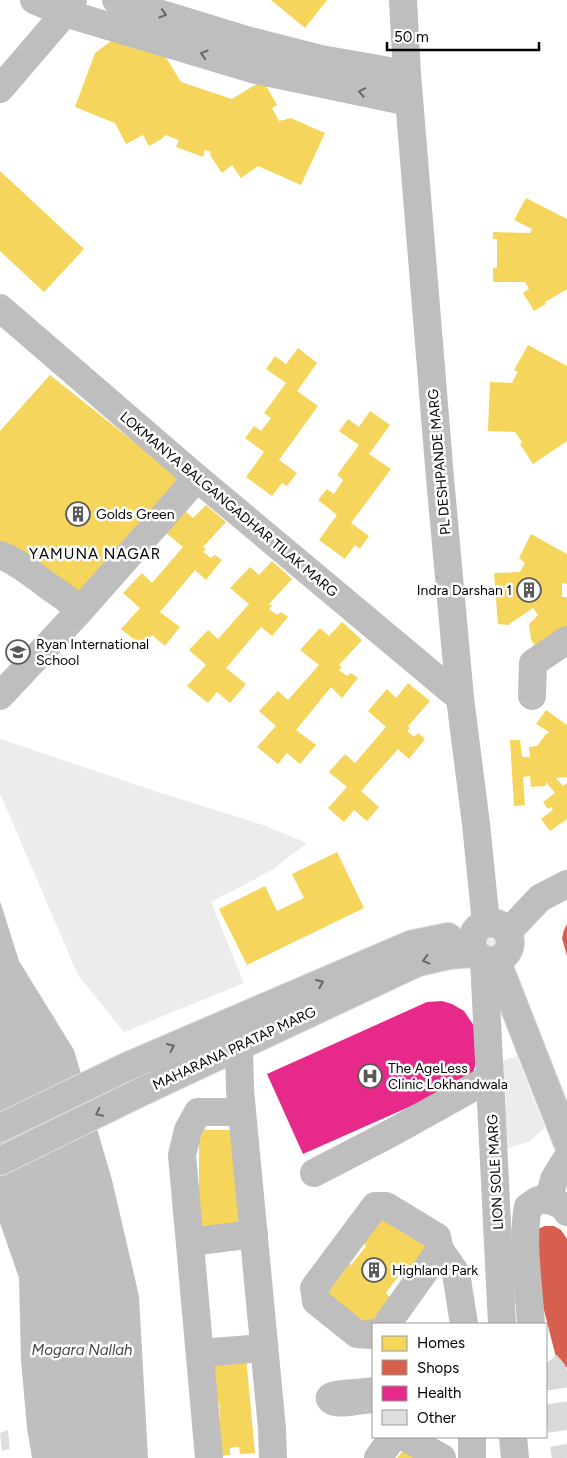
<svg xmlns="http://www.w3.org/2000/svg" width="567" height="1458" font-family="Figtree,sans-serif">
	<rect width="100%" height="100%" fill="#fff"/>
	<g fill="#ececec">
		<polygon points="0,739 161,793 263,825 307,843 272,870 211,902 244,983 124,1032 78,975 0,793"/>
		<polygon points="496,933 502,942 502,948 497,953 479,944 480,939 482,935"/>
		<polygon points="517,1056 545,1128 529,1142 520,1144 505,1150 499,1062"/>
	</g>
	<g fill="#bfbfbf">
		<polygon points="0,901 19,961 74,1050 112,1180 139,1296 148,1458 32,1458 27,1428 21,1360 19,1278 0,1223"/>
		<path d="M373,1377V1413C361,1414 346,1418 334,1416C313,1413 308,1388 330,1382C341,1379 361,1379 373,1377Z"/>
	</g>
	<g fill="#f6d55c">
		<polygon points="271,0 327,0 305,28"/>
		<polygon points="115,38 162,51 181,82 232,99 263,80 277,105 272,108 279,121 291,118 325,133 301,185 258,166 241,178 232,165 222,173 210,155 211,152 205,150 203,157 176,147 179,140 165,135 163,138 149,146 143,135 126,144 115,123 75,107 95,53"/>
		<polygon points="0,171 84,249 44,292 0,251"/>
		<polygon points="526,198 567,219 567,289 545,302 546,304 534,311 523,293 529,289 525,282 493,282 493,268 497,268 497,239 493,239 493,232 530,233 532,229 514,220"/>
		<polygon points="528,345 567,366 567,441 533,464 520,444 522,442 515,432 488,431 490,382 514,383 512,382 518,372 514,370"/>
		<polygon points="298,348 317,363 297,391 318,406 279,460 297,473 287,486 282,483 272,496 246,477 264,452 245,438 254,426 261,431 271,418 264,413 286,383 266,369 275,356 286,364"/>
		<polygon points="50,375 183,481 82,602 0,547 0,431"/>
		<polygon points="370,411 390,425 369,454 391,469 351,523 369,536 360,549 355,545 345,559 319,540 337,515 318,500 327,489 334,494 343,480 337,475 359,445 339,431 348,419 359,427"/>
		<polygon points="206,505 226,522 203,547 206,549 203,552 211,558 215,555 222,560 206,580 195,570 160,612 180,627 165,646 152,635 142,646 121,629 140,608 123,593 142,573 152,583 183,547 165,532 184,510 193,518"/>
		<polygon points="531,534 567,554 567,584 562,583 562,597 567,597 567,634 539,652 531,640 529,624 538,615 533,608 508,625 498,624 494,573 520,572 525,563 519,558"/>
		<polygon points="272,561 292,579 269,604 272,606 269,609 277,615 281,612 288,617 272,636 261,627 226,668 246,684 230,703 217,692 208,703 187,686 206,665 189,650 208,630 218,639 249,604 230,588 250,567 259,575"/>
		<polygon points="342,622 362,640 339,665 342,667 339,670 347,676 351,673 358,678 342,698 331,687 296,730 316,745 300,764 287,753 278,764 257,747 276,726 259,711 278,691 288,700 319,665 300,650 320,628 329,636"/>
		<polygon points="408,683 430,701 408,726 410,728 407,731 414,737 418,733 425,739 409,759 398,749 361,791 379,807 367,821 354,810 344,822 328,808 347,787 329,772 345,754 355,763 386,727 368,711 387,689 396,698"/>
		<polygon points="546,710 567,725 567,777 556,778 563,786 567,783 567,819 550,831 541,819 553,810 551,807 548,809 543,802 555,793 546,782 546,786 531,787 530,776 523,777 525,805 514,806 510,740 520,740 522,757 530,757 529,747 537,746 546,734 547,734 549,732 536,724"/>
		<polygon points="337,852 364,908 247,965 219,909 265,886 277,911 304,898 292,874"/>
		<rect x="199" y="1130" width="40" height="99"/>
		<polygon points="381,1213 396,1227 410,1237 411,1235 428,1247 405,1278 400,1274 386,1293 390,1297 367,1328 320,1293 345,1261 351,1265 366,1246 360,1241"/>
		<polygon points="246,1357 255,1453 240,1454 239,1447 230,1448 230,1455 219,1456 215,1420 220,1420 219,1403 213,1403 209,1361"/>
		<polygon points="408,1444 421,1458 397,1458"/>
	</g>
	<g fill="#d6604d">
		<polygon points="567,924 567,956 562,938 564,930"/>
		<polygon points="545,1226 554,1226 561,1230 567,1239 567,1367 559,1369 530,1255 535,1230"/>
	</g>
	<polygon fill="#e7298a" points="442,1001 452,1004 464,1011 480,1035 479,1047 472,1079 303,1154 267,1074 427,1002"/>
	<polygon fill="#dfdfdf" points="8,1430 10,1449 2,1451 0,1433"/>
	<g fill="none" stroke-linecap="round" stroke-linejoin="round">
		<polyline stroke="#d9d9d9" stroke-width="28" stroke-dasharray="28 14" stroke-linecap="butt" points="546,1364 553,1372 566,1458"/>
		<g stroke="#dbdbdb" stroke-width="30">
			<g id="major">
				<circle cx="491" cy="942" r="19"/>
				<polyline points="496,960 567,1141"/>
				<polyline points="0,1128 126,1067 410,945 448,937"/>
				<polyline points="0,1161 143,1091 418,962 449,955 474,953"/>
			</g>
		</g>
		<g stroke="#bebebe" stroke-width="28">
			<polyline points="34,0 65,13 256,70 409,102"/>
			<polyline points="116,0 246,40 321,59 407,74"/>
			<polyline points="403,0 407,74 440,478 460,698 476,824 486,923"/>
			<polyline points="0,89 65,13 73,0"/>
			<polyline points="0,308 197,478 460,698"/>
			<path d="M0,555C17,561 33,575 47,585C58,593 70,600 79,610"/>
			<polyline points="0,696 76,615 197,478"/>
			<polyline points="532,696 533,663 567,640"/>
			<polyline points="508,932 540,898 567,884"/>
			<polyline points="484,960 502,1324"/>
			<polyline points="239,1046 240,1090 272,1429 273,1458"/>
			<polyline points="314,1173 393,1132 490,1078"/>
			<polyline points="549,1200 554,1179 567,1158"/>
			<polyline points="190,1242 254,1234"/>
			<polyline points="387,1324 440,1250"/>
			<path d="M531,1324C529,1287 521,1243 528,1207L538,1200H549L563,1206L567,1212"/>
			<polyline points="373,1333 371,1335 357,1334 316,1301 314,1288 375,1206 386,1206 437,1237 440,1250 456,1273 464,1324"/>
			<polyline points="200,1353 264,1348"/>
			<polyline points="405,1437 442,1458"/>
			<polyline points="513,1437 515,1458"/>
			<polyline points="209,1458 182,1155 188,1130 198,1112 242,1112"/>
			<polyline points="378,1458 393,1437"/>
			<polyline points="472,1458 472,1437"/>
		</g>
		<use href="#major" stroke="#bebebe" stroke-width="28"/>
	</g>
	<defs><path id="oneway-chevron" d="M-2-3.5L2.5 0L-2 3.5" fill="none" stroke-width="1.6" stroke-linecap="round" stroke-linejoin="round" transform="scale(1.25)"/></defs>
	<g stroke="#686868">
		<use href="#oneway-chevron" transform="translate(163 14) rotate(17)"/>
		<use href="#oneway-chevron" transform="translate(204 54) rotate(-163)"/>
		<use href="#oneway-chevron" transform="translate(362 92) rotate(-169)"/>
		<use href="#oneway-chevron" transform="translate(426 960) rotate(165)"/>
		<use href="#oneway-chevron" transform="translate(320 983) rotate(-23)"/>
		<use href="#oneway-chevron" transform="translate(171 1047) rotate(-23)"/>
		<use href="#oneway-chevron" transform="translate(99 1113) rotate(154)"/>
	</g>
	<defs>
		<g id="building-ring" transform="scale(1.25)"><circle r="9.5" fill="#fff" stroke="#595959" stroke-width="1.5"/><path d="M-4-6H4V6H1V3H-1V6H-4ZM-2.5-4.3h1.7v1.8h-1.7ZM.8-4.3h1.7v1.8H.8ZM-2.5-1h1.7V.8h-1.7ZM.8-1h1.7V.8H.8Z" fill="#595959"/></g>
		<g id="school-ring" transform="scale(1.25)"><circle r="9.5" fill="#fff" stroke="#595959" stroke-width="1.5"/><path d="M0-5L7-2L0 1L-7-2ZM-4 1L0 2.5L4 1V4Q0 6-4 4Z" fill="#595959"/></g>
		<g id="hospital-ring" transform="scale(1.25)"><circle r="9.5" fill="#fff" stroke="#595959" stroke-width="1.5"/><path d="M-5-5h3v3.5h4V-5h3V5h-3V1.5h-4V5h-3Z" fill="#595959"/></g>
	</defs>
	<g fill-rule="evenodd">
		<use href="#building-ring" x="78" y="514"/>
		<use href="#building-ring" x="529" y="590"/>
		<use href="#school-ring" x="18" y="652"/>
		<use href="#hospital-ring" x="370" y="1076"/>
		<use href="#building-ring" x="374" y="1270"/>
	</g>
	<g text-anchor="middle" stroke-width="5" stroke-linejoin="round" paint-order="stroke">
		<g font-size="14" fill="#000" stroke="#fff">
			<text transform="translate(439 462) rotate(-95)" y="5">PL DESHPANDE MARG</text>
			<text transform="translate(229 504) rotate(40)" y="5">LOKMANYA BALGANGADHAR TILAK MARG</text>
			<text transform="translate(234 1048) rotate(-25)" y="5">MAHARANA PRATAP MARG</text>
			<text transform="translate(495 1172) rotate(-93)" y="5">LION SOLE MARG</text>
		</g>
		<g font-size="14" fill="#000" stroke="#fff" text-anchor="start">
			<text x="96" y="519">Golds Green</text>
			<text x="512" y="595" text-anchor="end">Indra Darshan 1</text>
			<text x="36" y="649">Ryan International<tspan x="36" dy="16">School</tspan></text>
			<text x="388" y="1073">The AgeLess<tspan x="388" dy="16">Clinic Lokhandwala</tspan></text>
			<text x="392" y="1275">Highland Park</text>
		</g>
		<g font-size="15" letter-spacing="1" fill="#000" stroke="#fff">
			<text x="95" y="559">YAMUNA NAGAR</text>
		</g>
		<g font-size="15" font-style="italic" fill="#444" stroke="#fff">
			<text x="82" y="1355">Mogara Nallah</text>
		</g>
	</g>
	<rect x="372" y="1323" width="175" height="115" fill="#ffffff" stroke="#999999"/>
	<rect x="382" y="1336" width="25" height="15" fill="#f6d55c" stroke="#999999"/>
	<text x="417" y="1348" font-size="15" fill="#000000">Homes</text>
	<rect x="382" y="1360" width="25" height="15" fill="#d6604d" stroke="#999999"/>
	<text x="417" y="1373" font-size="15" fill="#000000">Shops</text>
	<rect x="382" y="1386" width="25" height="15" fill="#e7298a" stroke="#999999"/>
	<text x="417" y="1398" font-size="15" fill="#000000">Health</text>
	<rect x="382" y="1410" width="25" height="15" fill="#dfdfdf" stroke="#999999"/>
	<text x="417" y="1423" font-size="15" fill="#000000">Other</text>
	<path d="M387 42v8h152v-8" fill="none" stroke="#000000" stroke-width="2.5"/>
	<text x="394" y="42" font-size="15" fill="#000000" stroke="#ffffff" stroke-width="4" paint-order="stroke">50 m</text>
</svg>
